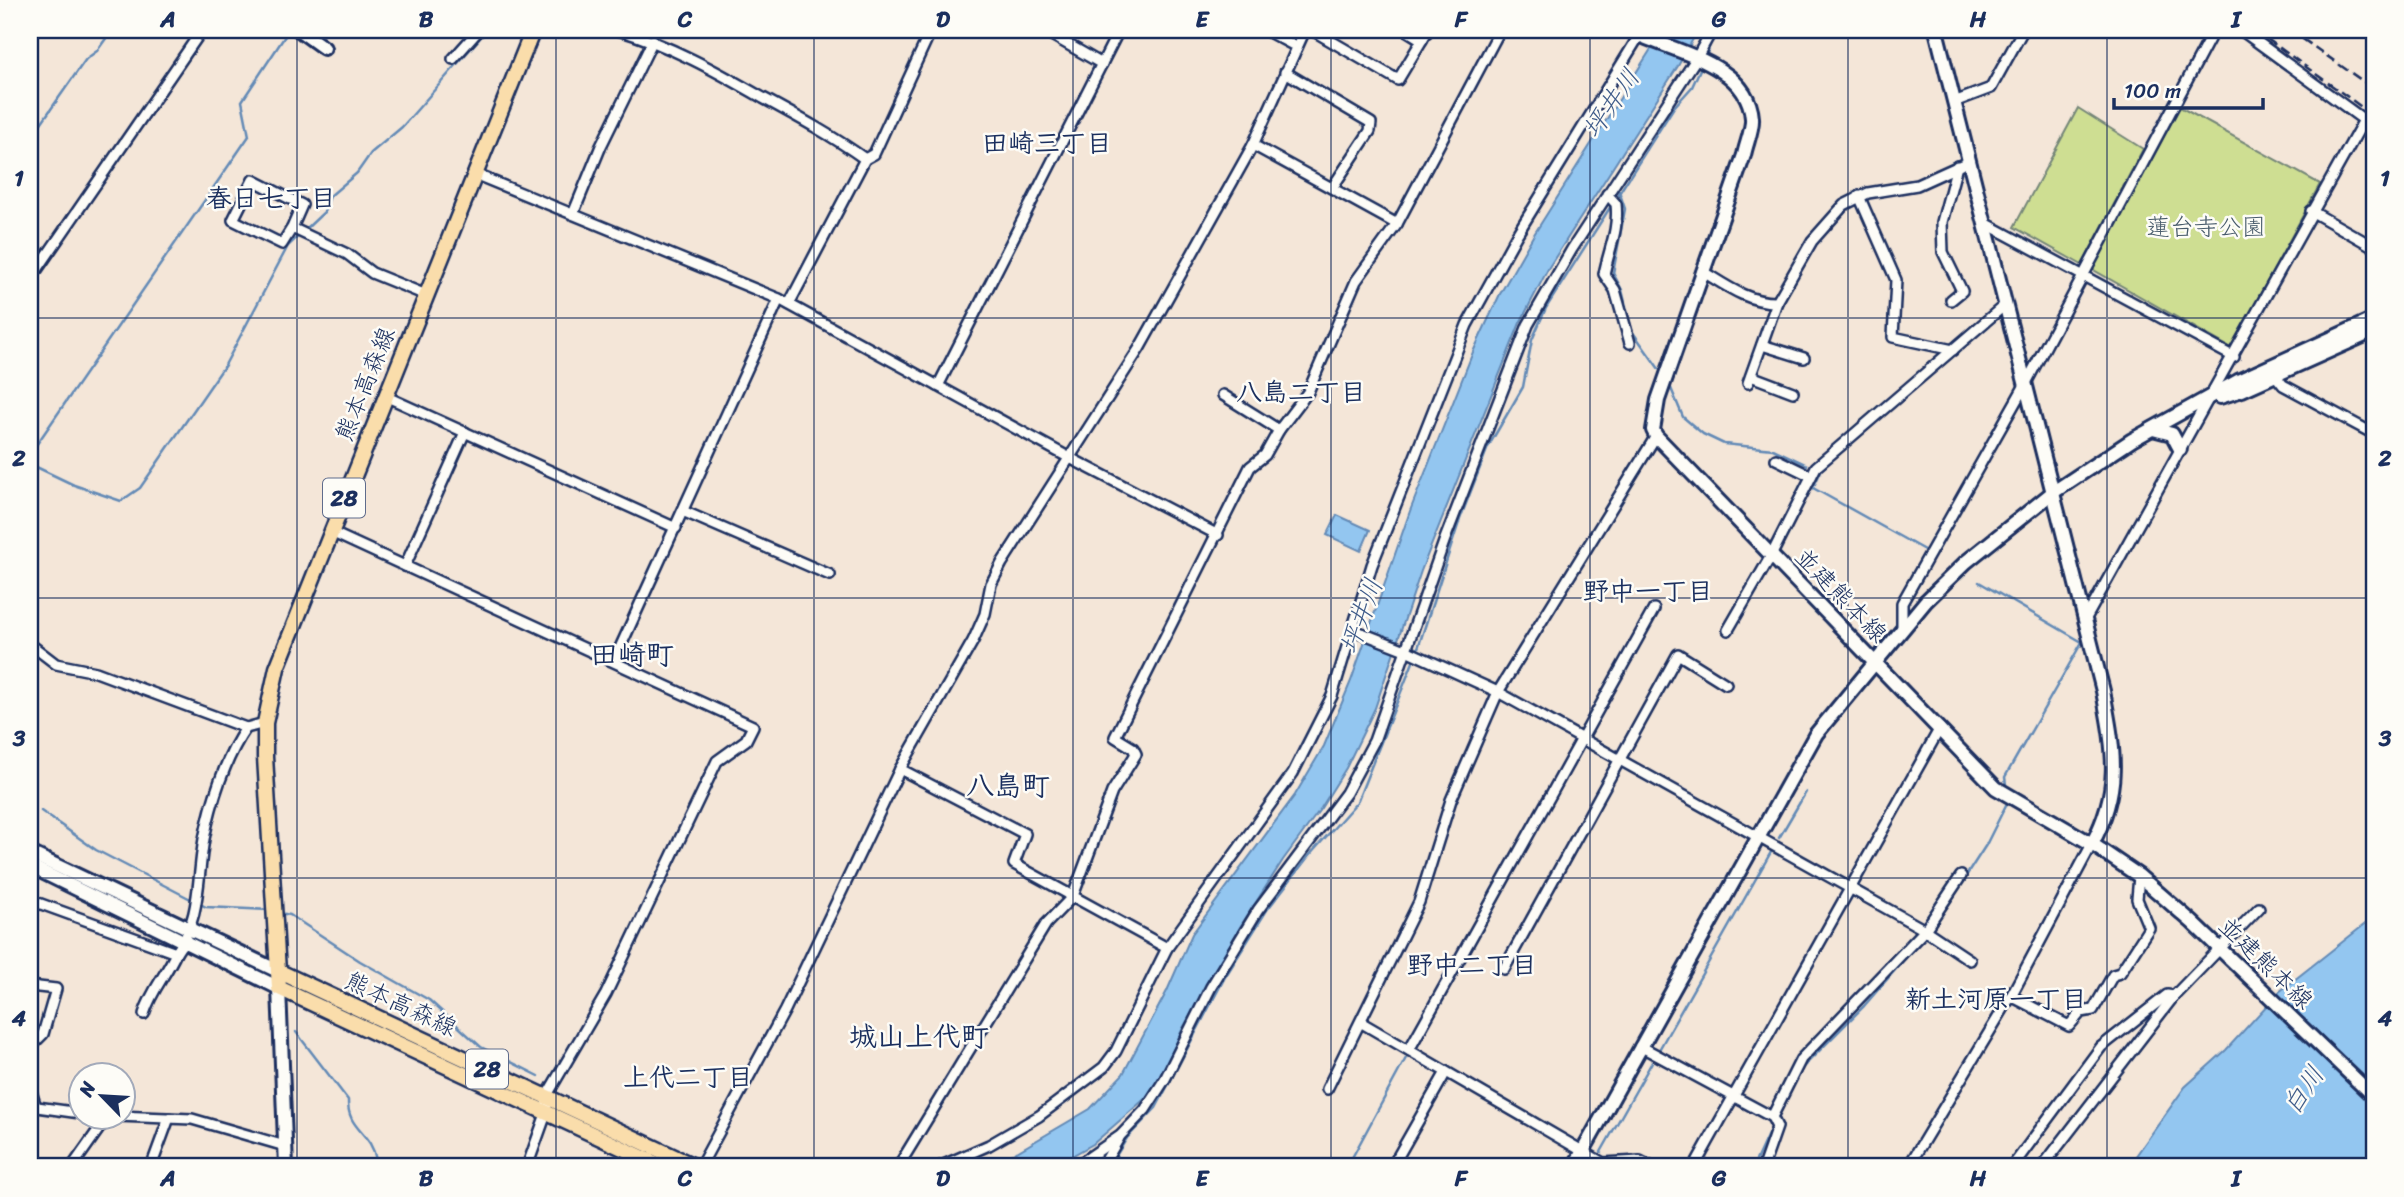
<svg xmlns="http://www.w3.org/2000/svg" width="2404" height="1197" font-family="Sriracha,'Klee One',sans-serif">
	<rect width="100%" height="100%" fill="#f4e6d8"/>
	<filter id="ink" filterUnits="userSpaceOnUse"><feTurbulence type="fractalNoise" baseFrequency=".0143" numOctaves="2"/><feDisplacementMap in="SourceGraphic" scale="14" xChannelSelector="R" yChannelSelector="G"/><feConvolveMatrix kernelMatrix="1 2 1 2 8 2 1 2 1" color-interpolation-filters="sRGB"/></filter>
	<g filter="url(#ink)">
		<g fill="#cede92" stroke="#748678" stroke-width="2">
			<polygon points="2180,107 2320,184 2231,348 2092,269"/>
			<polygon points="2078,108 2143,149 2082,265 2014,227"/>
		</g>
		<g fill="#93c6f0" stroke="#638ab6" stroke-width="2">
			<polygon points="1663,30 1698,30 1678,66 1549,267 1520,323 1421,571 1375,708 1346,768 1321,808 1283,860 1240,927 1182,1030 1155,1090 1093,1144 1052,1167 991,1167 1090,1109 1123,1074 1167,991 1192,934 1295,795 1324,746 1351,681 1410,511 1473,352 1500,294 1533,236"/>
			<polygon points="1337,515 1370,530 1361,551 1327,535"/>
			<polygon points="2374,917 2374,1167 2128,1167 2185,1087 2226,1050 2279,992"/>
		</g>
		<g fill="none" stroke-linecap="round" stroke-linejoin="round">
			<g stroke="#638ab6" stroke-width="2.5">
				<polyline points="1706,56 1712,39"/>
				<polyline points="30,139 86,59 97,51 112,30"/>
				<polyline points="1619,191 1625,209 1613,273 1622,290 1632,331 1659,369"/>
				<polyline points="1670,386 1683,417 1703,434 1724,444 1773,449 1807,465"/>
				<polyline points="30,454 249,136 242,101 289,30"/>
				<polyline points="30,464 74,485 121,501 140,488 225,365 288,246 324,212 330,196 357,173 371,153 402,127 487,30"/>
				<polyline points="1821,471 1813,488 1924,550"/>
				<polyline points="1979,582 2082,642 2005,777 2006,785"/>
				<polyline points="1417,651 1460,519 1488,447 1523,387 1532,340 1546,308 1674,107 1692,87 1702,65"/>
				<polyline points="41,811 96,850 206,907 270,910"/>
				<polyline points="1779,838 1806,792"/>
				<polyline points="1948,904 1986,845 2006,805"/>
				<polyline points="280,913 290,915 360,961 429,1000 481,1047 539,1076"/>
				<path d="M296,1032L348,1100C347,1130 371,1131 376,1160L371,1167"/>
				<polyline points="1417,1046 1581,750"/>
				<polyline points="1660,1048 1771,852"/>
				<polyline points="1779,1113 1802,1068 1864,1006 1916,946"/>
				<polyline points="1601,1152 1652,1062"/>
				<polyline points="1109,1167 1127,1138 1156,1108 1225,977 1267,910 1308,857 1357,802 1415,657"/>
				<polyline points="1347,1167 1406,1058"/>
				<polyline points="1753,1167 1770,1130"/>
			</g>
			<polyline stroke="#c9c1c0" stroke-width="9" stroke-dasharray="9 4.5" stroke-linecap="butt" points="2364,120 2374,99"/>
			<g stroke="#1b2f5e" stroke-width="14">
				<g id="street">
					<path d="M618,30C670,45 716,71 763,98C798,117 833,136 865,159"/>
					<polyline points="1043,30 1102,64"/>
					<polyline points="1265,30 1297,47"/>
					<polyline points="1312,30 1398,80 1428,30"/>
					<polyline points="1406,30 1422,40"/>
					<polyline points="453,59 479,30"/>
					<polyline points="1285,72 1371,123 1370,131 1332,188"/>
					<polyline points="1954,102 1991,88 2023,30"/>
					<polyline points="1253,145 1397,224"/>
					<polyline points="477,175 779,299 1068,457 1218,535"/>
					<path d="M1607,194L1616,204C1619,230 1609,249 1604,274L1615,290L1630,343"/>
					<polyline points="1859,196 1896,280 1893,337 1953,350"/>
					<polyline points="2311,211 2374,247"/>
					<polyline points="573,214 601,146 653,40"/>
					<polyline points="1987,224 2234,357"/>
					<polyline points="292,228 302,205 253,180 233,220 282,244 292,228 347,254 372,273 426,295"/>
					<path d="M1702,271C1725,285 1749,303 1777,302L1812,241L1844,205L1868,193L1917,185L1970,161"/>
					<polyline points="30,280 202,30"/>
					<polyline points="1951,300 1962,291 1943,252 1942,222 1957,166"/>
					<polyline points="789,304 865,159 874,154 931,30"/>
					<polyline points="1762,345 1804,358"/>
					<polyline points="2275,375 2283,385 2374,434"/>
					<polyline points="1751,376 1793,392"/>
					<polyline points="1748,383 1777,302"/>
					<polyline points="938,386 1119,30"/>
					<polyline points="1223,395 1279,430"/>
					<polyline points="385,396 676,528"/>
					<polyline points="1776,459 1811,476"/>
					<polyline points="685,512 830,575"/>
					<polyline points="331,532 753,726 746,740 717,761 606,994 546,1097 547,1111 527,1167"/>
					<polyline points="405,566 465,432"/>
					<polyline points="2085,620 2364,120 2241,30"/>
					<polyline points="1354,630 1408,651 1498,692 1925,930 1970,960"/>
					<polyline points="1728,630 1772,554 1816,467 2006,304"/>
					<polyline points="1902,631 1902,603 2025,385 2214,30"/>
					<polyline points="30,644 56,664 96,672 246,728 265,723"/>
					<polyline points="614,661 779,299"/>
					<polyline points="900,769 1025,834 1014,864 1167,948"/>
					<path d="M30,900L176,953C201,919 197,879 204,839C211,803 225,758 246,728"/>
					<polyline points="1504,969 1678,654 1726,684"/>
					<polyline points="30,986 56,989 43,1034 30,1047"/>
					<polyline points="2011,996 2069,1026 2081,1012 2093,1010 2113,975 2120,973 2149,928 2137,899 2139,876"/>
					<path d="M144,1014C151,991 166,975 176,953"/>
					<polyline points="1362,1023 1603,1163 1640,1161 1652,1167"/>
					<polyline points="1640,1046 1772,1117 1801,1059 1925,930 1961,876"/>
					<polyline points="1409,1050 1654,609"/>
					<polyline points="30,1088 36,1107"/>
					<polyline points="1327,1089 1419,902 1451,800 1498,692 1656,436"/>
					<polyline points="30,1106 80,1113"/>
					<polyline points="117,1116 192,1119 285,1146"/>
					<polyline points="72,1167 108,1116"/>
					<polyline points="151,1167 169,1118"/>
					<polyline points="700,1167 785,1010 900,769 973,641 985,614 991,584 1002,563 1139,349 1253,145 1305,30"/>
					<polyline points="898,1167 1046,924 1073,896 1112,792 1136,754 1133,748 1115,737 1250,467 1265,455 1279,430 1308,392 1356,281 1397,224 1500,30"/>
					<polyline points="939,1167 989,1145 1039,1116 1104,1067 1116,1051 1167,948 1293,773 1332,696 1372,565 1467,325 1516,236 1642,31"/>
					<polyline points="1075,1167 1120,1136 1145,1110 1165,1079 1211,987 1258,910 1346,793 1374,741 1445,539 1528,325 1572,249 1696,59 1712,30"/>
					<polyline points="1102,1167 1119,1138"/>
					<polyline points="1392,1167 1446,1072"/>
					<polyline points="1694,1167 1940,728"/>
					<polyline points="1763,1167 1777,1127 1772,1117"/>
					<polyline points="1908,1167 2011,996 2092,844"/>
					<polyline points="2012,1167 2101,1047 2167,995 2174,996"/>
					<polyline points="2042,1167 2174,996 2259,908"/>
				</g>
			</g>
			<g stroke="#1b2f5e" stroke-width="18">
				<g id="secondary">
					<polyline points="299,30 324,48"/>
					<path d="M1629,30C1668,51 1748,62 1752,118C1753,129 1746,144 1744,155L1658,400L1653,430L1656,436L1996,788L2092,844L2139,876L2192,922L2374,1097"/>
					<path d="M1936,30L2103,691C2114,751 2122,788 2092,844"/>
					<polyline points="2220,397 2242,390 2374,331"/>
					<polyline points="2153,429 2172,434 2180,449"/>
					<polyline points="30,853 278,971"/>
					<polyline points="30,866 279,988 286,1167"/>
					<polyline points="1574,1167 1816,734 1926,601 1966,562 2052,493 2132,440 2238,381 2374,319"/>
				</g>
			</g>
			<g stroke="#1b2f5e" stroke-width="19">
				<g id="primary">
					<polyline points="533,30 277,668 265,723 265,757 279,988 663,1167"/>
					<polyline points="278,971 696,1167"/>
				</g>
			</g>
			<use href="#street" stroke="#fdfcf7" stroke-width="9"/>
			<use href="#secondary" stroke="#fdfcf7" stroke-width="12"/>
			<use href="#primary" stroke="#faddab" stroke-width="14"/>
			<g stroke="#1b2f5e" stroke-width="2.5" stroke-dasharray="10 5" stroke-linecap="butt">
				<polyline points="2255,30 2374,116"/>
				<polyline points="2290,30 2374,89"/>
			</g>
		</g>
	</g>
	<path fill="none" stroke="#1b2f5e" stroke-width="2" stroke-opacity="0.55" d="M297,30V1167M556,30V1167M814,30V1167M1073,30V1167M1331,30V1167M1590,30V1167M1848,30V1167M2107,30V1167M30,318H2374M30,598H2374M30,878H2374"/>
	<g text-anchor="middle" stroke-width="5" stroke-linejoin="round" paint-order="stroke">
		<g fill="#fdfcf7" stroke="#5f6c8c" stroke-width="2">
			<rect x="323" y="478.5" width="42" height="39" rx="5"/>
			<rect x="466" y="1049.5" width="42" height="39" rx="5"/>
		</g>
		<g font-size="23" font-weight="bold" fill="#1b2f5e">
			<text x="344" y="506">28</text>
			<text x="487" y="1077">28</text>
		</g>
		<g font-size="24" fill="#485b6b" stroke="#fdfcf7">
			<text x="2206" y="235">蓮台寺公園</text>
		</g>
		<g font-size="24" fill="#1b2f5e" stroke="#fdfcf7">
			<text transform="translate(365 384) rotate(-68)" y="8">熊本高森線</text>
			<text transform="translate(1841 595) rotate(46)" y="8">並建熊本線</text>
			<text transform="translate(2266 963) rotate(44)" y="8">並建熊本線</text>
			<text transform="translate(401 1004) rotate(25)" y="8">熊本高森線</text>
		</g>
		<g font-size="26" font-style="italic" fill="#3f5c8a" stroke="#fdfcf7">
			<text transform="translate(1611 103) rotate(-55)" y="9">坪井川</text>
			<text transform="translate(1361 616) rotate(-70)" y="9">坪井川</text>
			<text transform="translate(2303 1090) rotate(-56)" y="9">白川</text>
		</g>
		<g font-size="26" font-weight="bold" fill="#1b2f5e" stroke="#fdfcf7">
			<text x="1047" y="152">田崎三丁目</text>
			<text x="271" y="207">春日七丁目</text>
			<text x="1301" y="401">八島二丁目</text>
			<text x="1648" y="600">野中一丁目</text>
			<text x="1472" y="974">野中二丁目</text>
			<text x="1996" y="1008">新土河原一丁目</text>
			<text x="688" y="1086">上代二丁目</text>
		</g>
		<g font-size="28" font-weight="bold" fill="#1b2f5e" stroke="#fdfcf7">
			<text x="632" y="664">田崎町</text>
			<text x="1008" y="795">八島町</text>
			<text x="919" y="1046">城山上代町</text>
		</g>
	</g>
	<rect width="2404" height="1197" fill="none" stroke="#fdfcf7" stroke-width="77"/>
	<g transform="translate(102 1096) rotate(295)"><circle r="33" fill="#fdfcf7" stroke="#a3aaba" stroke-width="2"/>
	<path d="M0-5L12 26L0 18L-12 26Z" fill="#1b2f5e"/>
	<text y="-10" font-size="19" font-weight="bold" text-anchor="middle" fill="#1b2f5e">N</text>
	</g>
	<path d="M2114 98v10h149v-10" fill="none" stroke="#1b2f5e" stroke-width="3.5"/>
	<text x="2124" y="98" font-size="21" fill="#1b2f5e" stroke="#fdfcf7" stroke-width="5" paint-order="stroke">100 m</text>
	<rect x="38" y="38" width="2328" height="1120" fill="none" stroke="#1b2f5e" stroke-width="2.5"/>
	<g font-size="23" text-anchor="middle" font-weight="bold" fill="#1b2f5e">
		<text x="168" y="27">A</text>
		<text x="426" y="27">B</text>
		<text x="685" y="27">C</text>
		<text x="943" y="27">D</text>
		<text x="1202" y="27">E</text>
		<text x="1461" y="27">F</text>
		<text x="1719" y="27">G</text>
		<text x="1978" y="27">H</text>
		<text x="2236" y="27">I</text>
		<text x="19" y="186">1</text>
		<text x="2385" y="186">1</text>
		<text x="19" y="466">2</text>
		<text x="2385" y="466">2</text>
		<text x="19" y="746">3</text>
		<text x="2385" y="746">3</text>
		<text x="19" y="1026">4</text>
		<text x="2385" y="1026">4</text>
		<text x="168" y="1186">A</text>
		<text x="426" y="1186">B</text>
		<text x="685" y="1186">C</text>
		<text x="943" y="1186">D</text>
		<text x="1202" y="1186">E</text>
		<text x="1461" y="1186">F</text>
		<text x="1719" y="1186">G</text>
		<text x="1978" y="1186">H</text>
		<text x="2236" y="1186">I</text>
	</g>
</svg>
